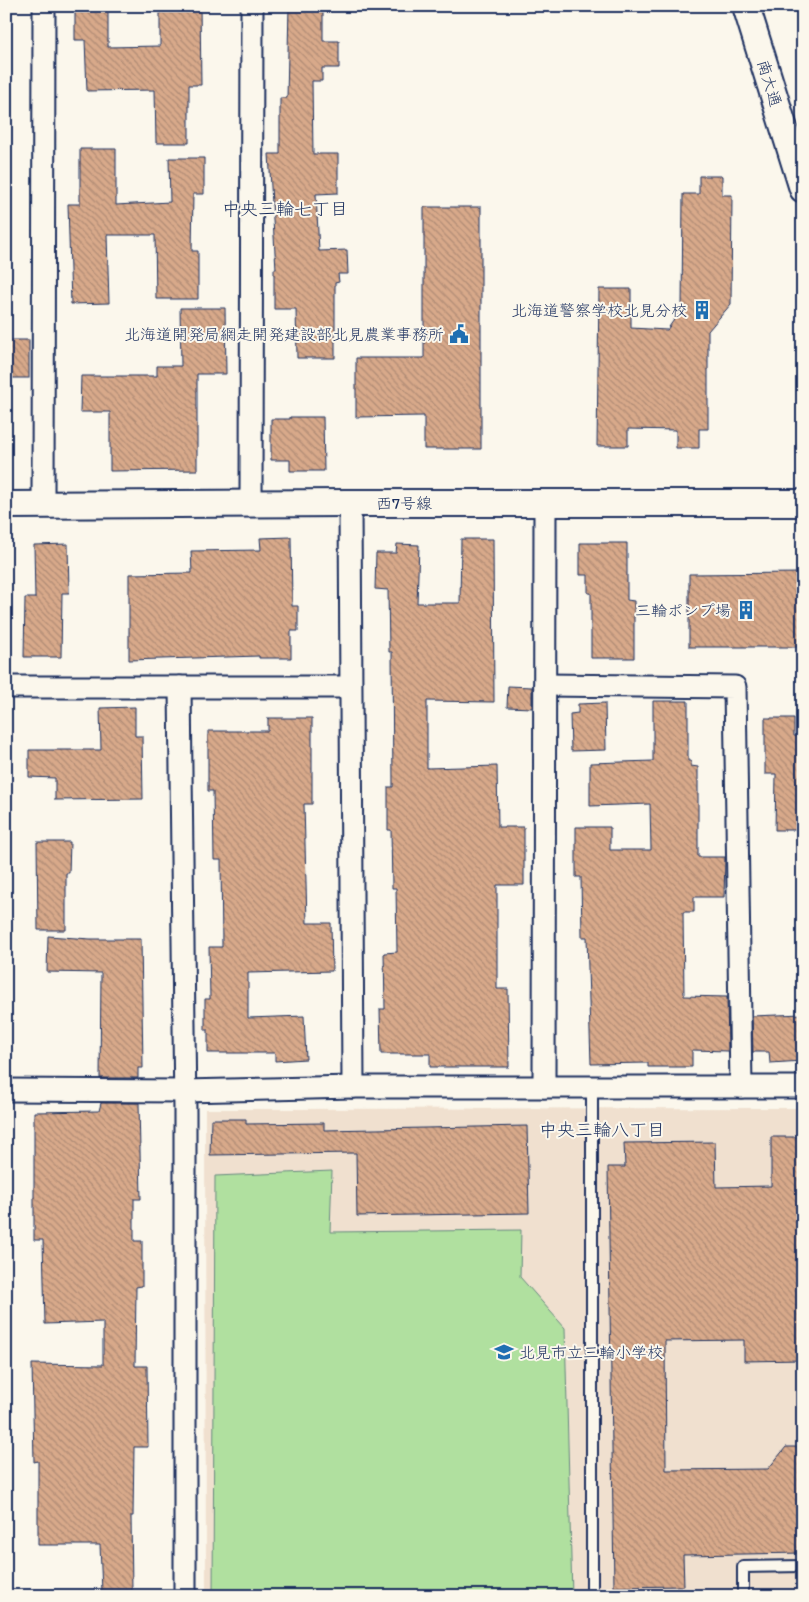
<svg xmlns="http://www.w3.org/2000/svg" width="809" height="1602" font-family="Itim,'Klee One',sans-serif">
	<defs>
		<pattern id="building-back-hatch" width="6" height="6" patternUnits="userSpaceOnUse" patternTransform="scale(1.25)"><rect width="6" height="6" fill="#d8a98a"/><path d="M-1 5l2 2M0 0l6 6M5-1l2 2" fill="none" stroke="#ae8a74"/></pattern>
	</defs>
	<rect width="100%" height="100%" fill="#fbf7ec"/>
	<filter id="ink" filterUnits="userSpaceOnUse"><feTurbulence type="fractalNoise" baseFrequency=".02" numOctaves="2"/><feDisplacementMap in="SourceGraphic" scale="10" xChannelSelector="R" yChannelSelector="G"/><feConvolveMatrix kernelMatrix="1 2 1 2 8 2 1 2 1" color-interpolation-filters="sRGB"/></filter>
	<g filter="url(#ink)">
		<polygon fill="#f0e0cf" points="803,1108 803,1596 206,1596 205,1109"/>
		<polygon fill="#b0e09f" stroke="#66887e" points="332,1171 330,1232 521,1230 520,1277 565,1328 572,1596 213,1596 215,1176"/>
		<g fill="url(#building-back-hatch)" stroke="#1b2f5e">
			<polygon points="75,6 108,6 108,47 160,46 160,6 200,6 201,85 189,85 189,143 156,143 155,90 87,91 85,40 75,40"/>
			<polygon points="289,6 323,6 323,41 339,41 339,68 322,68 322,81 312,81 313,154 338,154 338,193 316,194 319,251 347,250 348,274 338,274 339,282 335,283 335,358 297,358 296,309 274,309 274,269 276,269 269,154 280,154 280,98 287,98"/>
			<polygon points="80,149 116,149 116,205 170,202 169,158 204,158 204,194 193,194 192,251 198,251 198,299 156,299 155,235 107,235 109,303 71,304 68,204 80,204"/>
			<polygon points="699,176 722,176 722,195 732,195 731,304 708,331 708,429 699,429 699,448 676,448 676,430 628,429 628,446 597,446 599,289 631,289 631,328 667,330 682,308 683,194 699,194"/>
			<polygon points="424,207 481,207 481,449 424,449 424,416 356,417 356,358 424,358"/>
			<polygon points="180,308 225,308 226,374 197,374 197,470 110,471 110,412 80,412 81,376 157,376 157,366 181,366"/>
			<rect x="6" y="340" width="23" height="38"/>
			<polygon points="290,417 323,417 324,471 290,471 290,460 271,460 271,419 290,419"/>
			<polygon points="291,537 292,606 298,606 298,631 291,631 291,658 259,658 259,656 129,660 129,574 192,573 191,551 261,550 260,538"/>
			<polygon points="461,539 493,539 494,702 427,701 427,768 497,766 498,827 524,827 524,885 497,885 497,989 508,989 509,1067 430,1067 430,1054 381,1054 380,1009 385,1009 384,953 397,952 396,888 392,888 391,830 388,830 388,787 393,787 392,652 389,652 388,590 375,589 376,553 396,553 397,544 419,545 417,603 460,603"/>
			<polygon points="580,543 627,543 627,600 634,601 634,658 591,658 591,593 588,593 588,575 580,575"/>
			<polygon points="68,544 69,593 62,593 61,657 24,657 25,598 35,598 34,545"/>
			<polygon points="803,573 803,647 689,647 689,574"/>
			<polygon points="508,686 532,687 532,708 507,707"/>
			<polygon points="653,701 688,701 688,761 691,761 691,766 698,767 698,857 725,857 724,897 694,897 694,912 683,912 684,996 727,997 728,1051 692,1050 692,1067 648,1067 648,1063 591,1064 587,937 582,937 581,877 576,877 576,827 610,827 610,850 651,850 650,804 590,806 590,763 653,761"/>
			<polygon points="605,703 606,750 571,751 570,714 578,713 578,704"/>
			<polygon points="135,707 135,736 142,736 143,799 55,800 55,778 29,777 29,750 101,750 100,708"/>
			<polygon points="268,718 312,718 312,804 304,804 307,923 331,923 332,971 248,973 248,1018 304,1016 306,1059 275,1061 275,1053 208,1053 208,1030 205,1030 205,999 210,999 209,947 222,947 221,860 214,860 213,791 208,791 208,731 268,731"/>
			<polygon points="765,718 794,718 794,736 801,736 803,830 775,830 776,774 765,774"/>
			<polygon points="37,842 70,842 69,873 66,873 66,930 38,930"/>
			<polygon points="48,936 90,939 141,939 143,1068 138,1068 138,1078 100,1078 101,973 47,972"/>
			<polygon points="803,1014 803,1061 770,1063 769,1052 753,1052 752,1016"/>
			<polygon points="101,1103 139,1103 141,1199 134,1199 134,1241 142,1241 142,1286 136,1287 135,1366 147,1366 148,1447 134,1447 133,1516 131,1516 132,1591 102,1592 100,1545 38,1545 38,1461 34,1462 32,1364 103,1365 103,1322 45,1324 43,1240 34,1240 34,1112 99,1111"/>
			<polygon points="211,1119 246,1119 246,1124 324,1123 324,1130 527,1126 529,1213 357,1216 356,1153 210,1155"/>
			<polygon points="771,1137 803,1137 803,1360 744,1361 744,1340 665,1341 666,1470 768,1469 786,1447 803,1447 803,1553 683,1555 684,1586 614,1587 608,1167 625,1167 624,1143 715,1142 716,1187 771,1186"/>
		</g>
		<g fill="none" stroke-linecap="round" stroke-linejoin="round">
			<g stroke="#1b2f5e" stroke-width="14">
				<g id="service">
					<polyline points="592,1087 592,1596"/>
					<polyline points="743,1596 743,1567 803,1566"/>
				</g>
			</g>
			<g stroke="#1b2f5e" stroke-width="25">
				<g id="minor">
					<polyline points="251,503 252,6"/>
					<polyline points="350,503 353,1087"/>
					<polyline points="43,505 44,6"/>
					<polyline points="545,685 735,687 741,1087"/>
					<polyline points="6,687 349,687"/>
					<polyline points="180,687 185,1112 185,1596"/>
					<polyline points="544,1087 545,503"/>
					<polyline points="6,1090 184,1091 353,1087 803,1087"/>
				</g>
			</g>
			<g stroke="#1b2f5e" stroke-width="30">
				<g id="tertiary">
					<polyline points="746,6 803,189"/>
					<polyline points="6,505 350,503 803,503"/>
				</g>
			</g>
			<use href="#service" stroke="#fbf7ec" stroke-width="10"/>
			<use href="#minor" stroke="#fbf7ec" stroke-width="21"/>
			<use href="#tertiary" stroke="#fbf7ec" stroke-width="26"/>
		</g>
	</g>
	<defs>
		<g id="building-bare" transform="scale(1.5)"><path d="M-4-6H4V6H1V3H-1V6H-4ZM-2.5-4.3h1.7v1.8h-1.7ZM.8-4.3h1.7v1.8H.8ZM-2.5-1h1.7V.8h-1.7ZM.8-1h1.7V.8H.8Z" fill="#1f6fb2" stroke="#fbf7ec" stroke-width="2.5" paint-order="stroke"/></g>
		<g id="civic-bare" transform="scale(1.5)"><path d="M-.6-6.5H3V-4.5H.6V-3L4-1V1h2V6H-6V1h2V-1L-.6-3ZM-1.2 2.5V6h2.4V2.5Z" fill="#1f6fb2" stroke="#fbf7ec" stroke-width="2.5" paint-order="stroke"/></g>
		<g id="school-bare" transform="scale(1.5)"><path d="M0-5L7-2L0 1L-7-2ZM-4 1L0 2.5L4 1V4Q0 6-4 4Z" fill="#1f6fb2" stroke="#fbf7ec" stroke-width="2.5" paint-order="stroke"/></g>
	</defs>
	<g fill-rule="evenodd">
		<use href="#building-bare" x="702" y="310"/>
		<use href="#civic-bare" x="459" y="334"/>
		<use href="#building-bare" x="746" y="610"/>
		<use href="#school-bare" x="504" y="1352"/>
	</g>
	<g text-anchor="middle" stroke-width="4" stroke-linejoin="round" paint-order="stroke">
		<g font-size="16" fill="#1b2f5e" stroke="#fbf7ec">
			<text transform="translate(770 83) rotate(73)" y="6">南大通</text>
			<text x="404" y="509">西7号線</text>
		</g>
		<g font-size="16" fill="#1b2f5e" stroke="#fbf7ec" text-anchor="end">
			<text x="687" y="316">北海道警察学校北見分校</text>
			<text x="444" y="340">北海道開発局網走開発建設部北見農業事務所</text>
			<text x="731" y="616">三輪ポンプ場</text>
			<text x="519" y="1358" text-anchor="start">北見市立三輪小学校</text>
		</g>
		<g font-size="18" fill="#1b2f5e" stroke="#fbf7ec">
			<text x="285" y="215">中央三輪七丁目</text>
			<text x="602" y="1136">中央三輪八丁目</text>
		</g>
	</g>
	<rect width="809" height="1602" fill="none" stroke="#fbf7ec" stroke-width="25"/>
	<rect x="12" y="12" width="784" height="1577" fill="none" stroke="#1b2f5e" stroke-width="2" filter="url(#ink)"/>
</svg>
